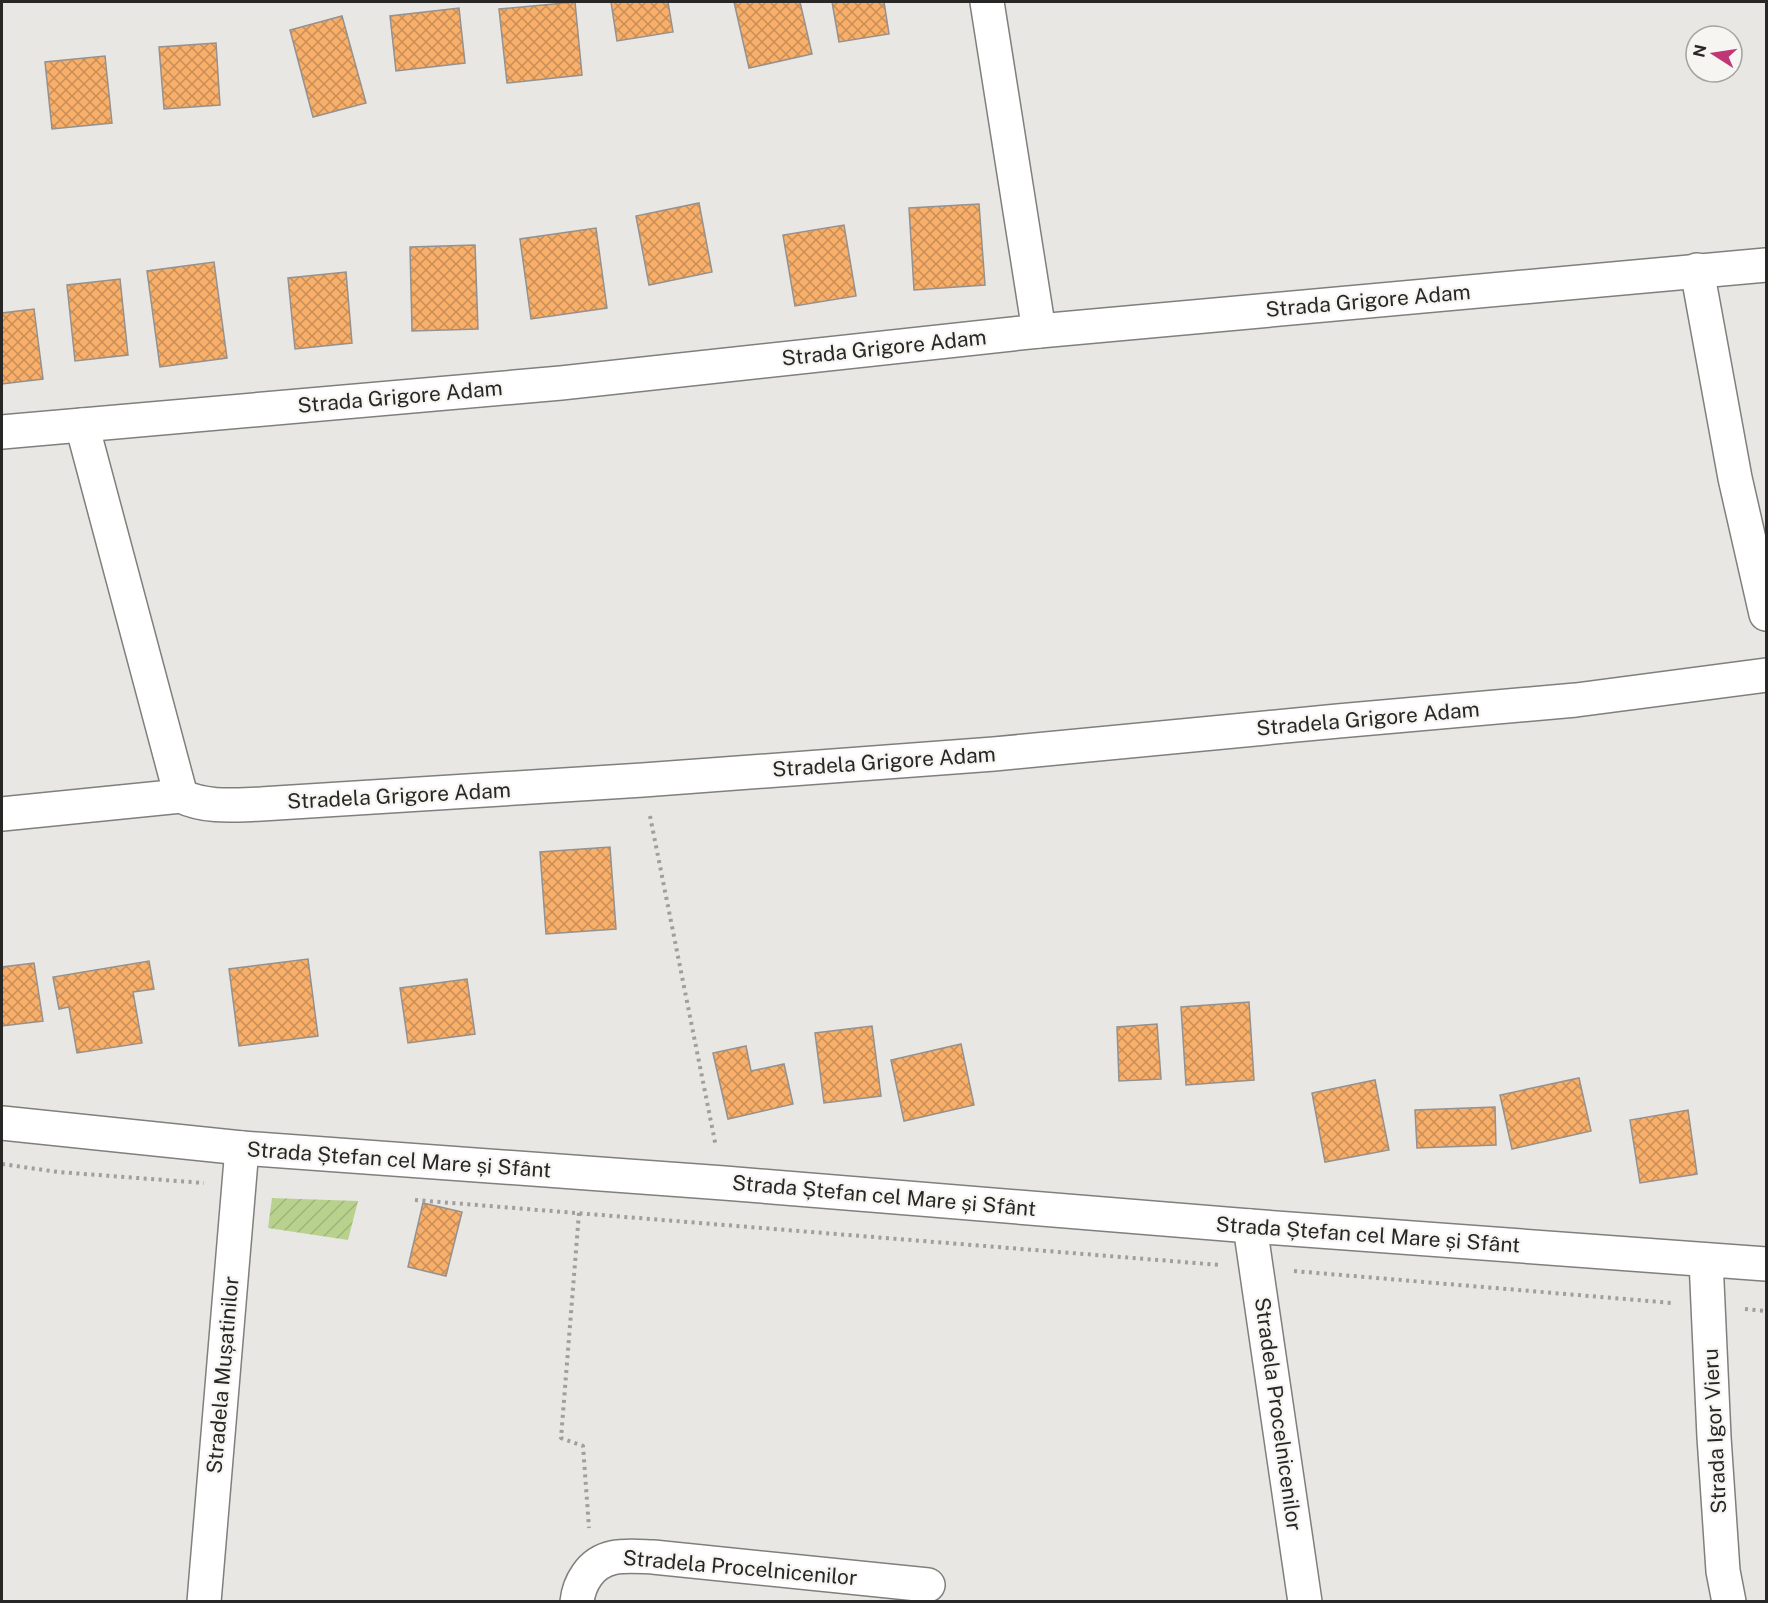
<svg xmlns="http://www.w3.org/2000/svg" width="1768" height="1603" font-family="'Public Sans',sans-serif">
	<defs>
		<pattern id="garden-furrows" width="10" height="10" patternUnits="userSpaceOnUse" patternTransform="scale(1.5)"><rect width="10" height="10" fill="#b8d28e"/><path d="M-1 1l2-2M0 10L10 0M9 11l2-2" fill="none" stroke="#9eb47a"/></pattern>
		<pattern id="building-cross-hatch" width="8" height="8" patternUnits="userSpaceOnUse" patternTransform="scale(1.5)"><rect width="8" height="8" fill="#f8af6a"/><path d="M0 0l8 8M0 8l8-8" fill="none" stroke="#c98e57"/></pattern>
	</defs>
	<rect width="100%" height="100%" fill="#e8e7e4"/>
	<polygon fill="url(#garden-furrows)" points="272,1198 358,1201 348,1240 268,1228"/>
	<g fill="url(#building-cross-hatch)" stroke="#94918f" stroke-width="1.5">
		<polygon points="575,2 582,75 507,83 499,9"/>
		<polygon points="611,2 668,2 673,32 617,41"/>
		<polygon points="734,2 800,2 812,54 749,68"/>
		<polygon points="832,2 884,2 889,34 839,42"/>
		<polygon points="459,8 465,63 396,71 390,16"/>
		<polygon points="342,16 366,103 313,117 290,30"/>
		<polygon points="216,43 220,105 164,109 159,47"/>
		<polygon points="105,56 112,123 52,129 45,62"/>
		<polygon points="699,203 712,272 649,285 636,216"/>
		<polygon points="979,204 985,285 914,290 909,208"/>
		<polygon points="844,225 856,296 795,306 783,235"/>
		<polygon points="596,228 607,308 531,319 520,239"/>
		<polygon points="475,245 478,329 412,331 410,247"/>
		<polygon points="214,262 227,358 160,367 147,271"/>
		<polygon points="346,272 352,343 295,349 288,278"/>
		<polygon points="120,279 128,355 75,361 67,285"/>
		<polygon points="34,309 43,379 2,384 2,313"/>
		<polygon points="610,847 616,929 546,934 540,852"/>
		<polygon points="308,959 318,1036 239,1046 229,969"/>
		<polygon points="149,961 154,989 133,992 142,1043 77,1053 69,1007 59,1009 53,977"/>
		<polygon points="34,963 43,1021 2,1026 2,967"/>
		<polygon points="467,979 475,1034 408,1043 400,988"/>
		<polygon points="1249,1002 1254,1080 1186,1085 1181,1007"/>
		<polygon points="1157,1024 1161,1079 1119,1081 1117,1027"/>
		<polygon points="872,1026 881,1096 824,1103 815,1033"/>
		<polygon points="961,1044 974,1105 904,1121 891,1060"/>
		<polygon points="746,1046 751,1071 784,1064 793,1104 728,1119 713,1053"/>
		<polygon points="1579,1078 1591,1131 1512,1149 1500,1095"/>
		<polygon points="1375,1080 1389,1150 1325,1162 1312,1093"/>
		<polygon points="1495,1107 1496,1145 1417,1148 1415,1110"/>
		<polygon points="1688,1110 1697,1174 1640,1183 1630,1120"/>
		<polygon points="423,1203 462,1212 446,1276 408,1267"/>
	</g>
	<g fill="none" stroke-linecap="round" stroke-linejoin="round">
		<g stroke="#807f7c" stroke-width="36">
			<g id="street">
				<polyline points="987,2 1039,331"/>
				<polyline points="1697,270 1735,478 1766,614"/>
				<polyline points="82,425 181,796"/>
				<polyline points="2,432 561,383 1039,331 1766,265"/>
				<path d="M2,814L181,796C206,808 234,805 261,804L643,780L994,754L1338,721L1576,700L1766,675"/>
				<polyline points="1250,1226 1305,1602"/>
				<polyline points="1706,1260 1714,1437 1723,1571 1729,1602"/>
				<polyline points="204,1602 242,1148"/>
				<path d="M577,1602C578,1592 582,1582 587,1575C603,1552 628,1556 653,1557L928,1585"/>
			</g>
		</g>
		<g stroke="#807f7c" stroke-width="36">
			<polyline id="secondary" points="2,1123 242,1148 724,1183 1250,1226 1766,1264"/>
		</g>
		<g stroke="#a09f9c" stroke-width="4" stroke-dasharray="3 4.5" stroke-linecap="butt">
			<polyline points="650,816 716,1147"/>
			<polyline points="2,1164 58,1172 204,1183"/>
			<polyline points="415,1200 1220,1265"/>
			<polyline points="579,1213 561,1438 583,1446 589,1528"/>
			<polyline points="1294,1271 1672,1303"/>
			<polyline points="1745,1309 1766,1311"/>
		</g>
		<use href="#street" stroke="#fff" stroke-width="33"/>
		<use href="#secondary" stroke="#fff" stroke-width="33"/>
	</g>
	<g text-anchor="middle" stroke-width="4.5" stroke-linejoin="round" paint-order="stroke">
		<g font-size="21" fill="#282726" stroke="#f6f5f1">
			<text transform="translate(1368 301) rotate(-5)" y="7">Strada Grigore Adam</text>
			<text transform="translate(884 348) rotate(-6)" y="7">Strada Grigore Adam</text>
			<text transform="translate(400 397) rotate(-5)" y="7">Strada Grigore Adam</text>
			<text transform="translate(1368 719) rotate(-5)" y="7">Stradela Grigore Adam</text>
			<text transform="translate(884 762) rotate(-4)" y="7">Stradela Grigore Adam</text>
			<text transform="translate(399 796) rotate(-3)" y="7">Stradela Grigore Adam</text>
			<text transform="translate(399 1160) rotate(4)" y="7">Strada Ștefan cel Mare și Sfânt</text>
			<text transform="translate(884 1196) rotate(5)" y="7">Strada Ștefan cel Mare și Sfânt</text>
			<text transform="translate(1368 1235) rotate(4)" y="7">Strada Ștefan cel Mare și Sfânt</text>
			<text transform="translate(223 1375) rotate(-85)" y="7">Stradela Mușatinilor</text>
			<text transform="translate(1278 1414) rotate(82)" y="7">Stradela Procelnicenilor</text>
			<text transform="translate(1715 1431) rotate(-93)" y="7">Strada Igor Vieru</text>
			<text transform="translate(740 1568) rotate(5)" y="7">Stradela Procelnicenilor</text>
		</g>
	</g>
	<rect width="1768" height="1603" fill="none" stroke="#282726" stroke-width="6"/>
	<g transform="translate(1714 54) rotate(282)"><circle r="28" fill="#f6f5f1" stroke="#a4a3a0" stroke-width="1.5"/>
	<path d="M0-4.5L10 22L0 15L-10 22Z" fill="#bf3776"/>
	<text y="-9" font-size="16" font-weight="bold" text-anchor="middle" fill="#282726">N</text>
	</g>
</svg>
